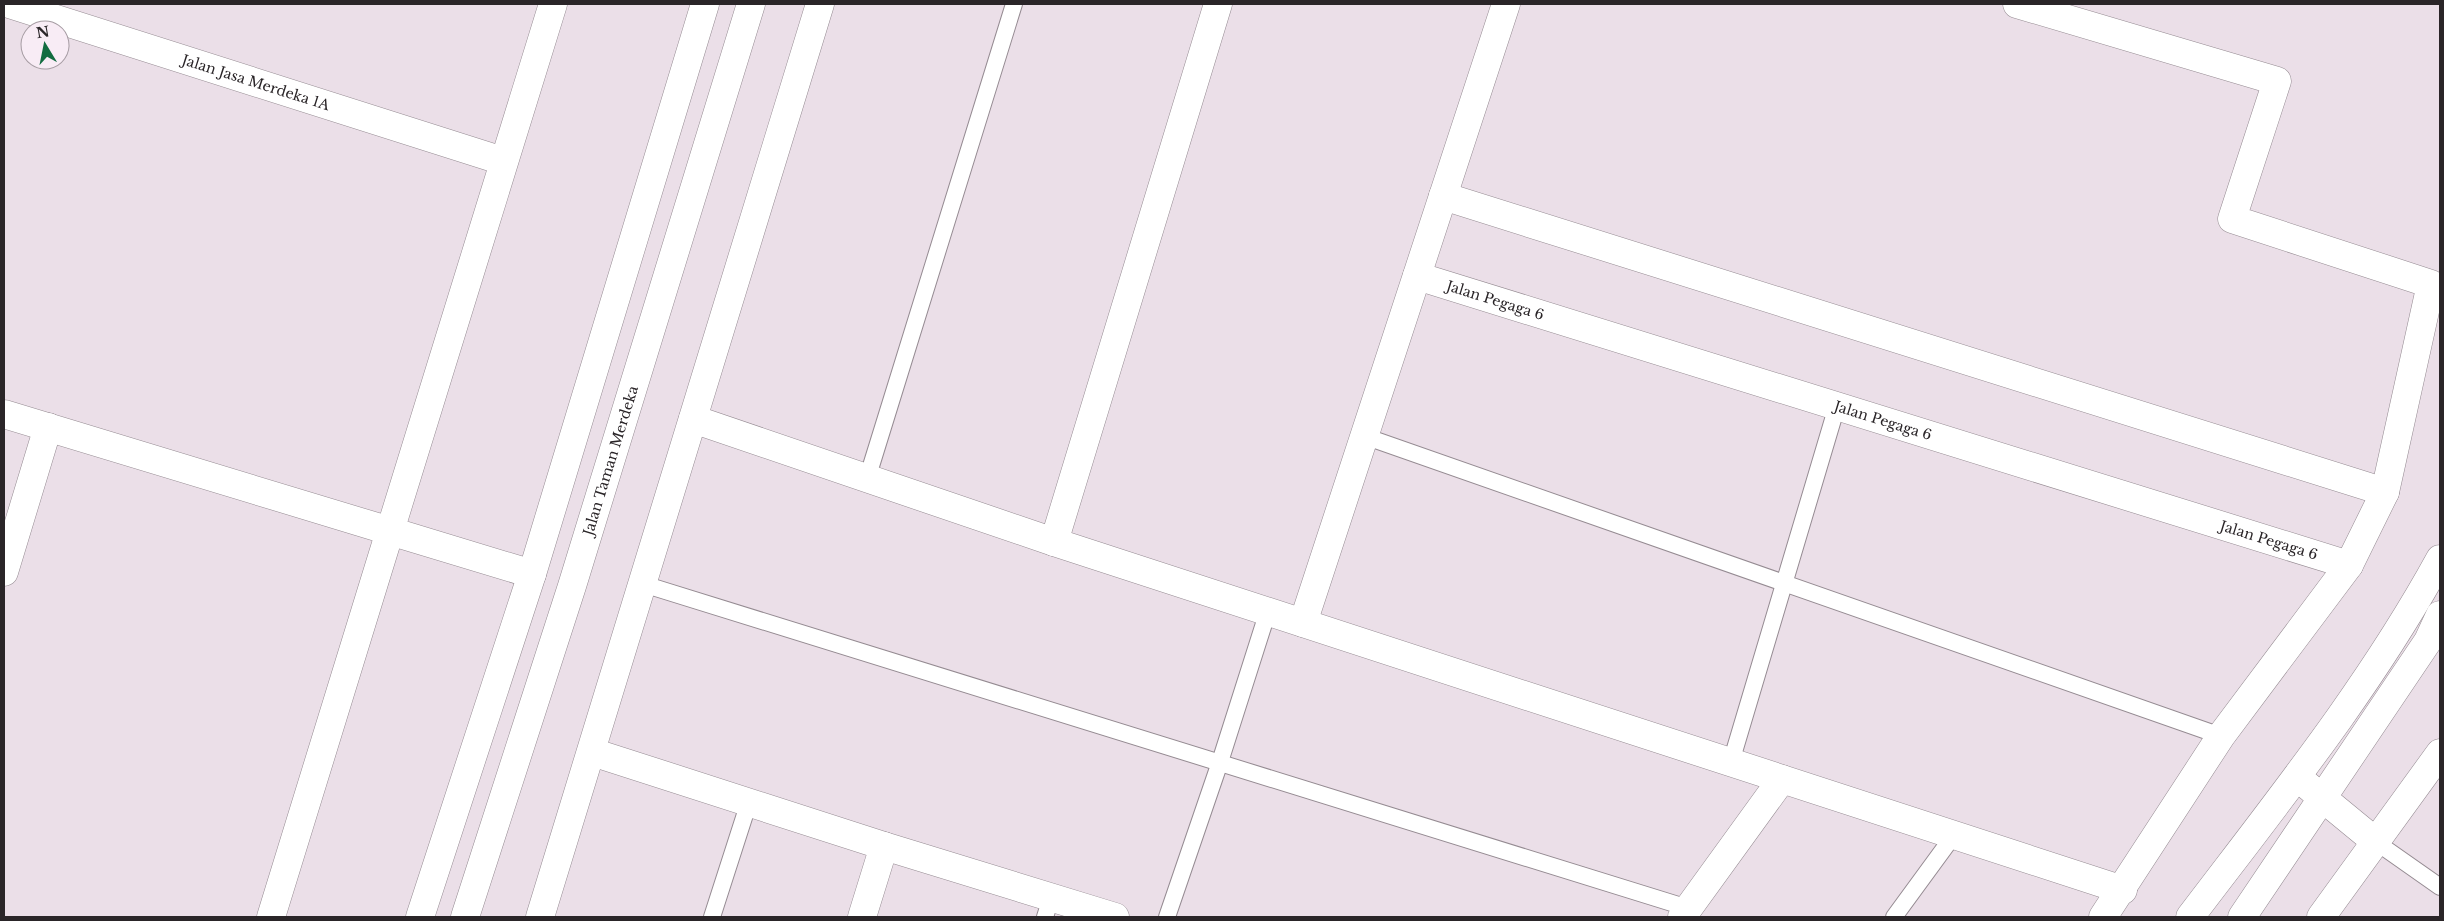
<svg xmlns="http://www.w3.org/2000/svg" width="2444" height="921" font-family="'Libre Baskerville',serif">
	<rect width="100%" height="100%" fill="#ebdfe8"/>
	<g fill="none" stroke-linecap="round" stroke-linejoin="round">
		<g stroke="#958b92" stroke-width="18">
			<g id="lane">
				<polyline points="1364,436 2221,736"/>
				<polyline points="867,479 1014,4"/>
				<polyline points="643,584 1688,908"/>
				<polyline points="1731,762 1837,406"/>
				<polyline points="2376,842 2440,887"/>
				<polyline points="712,917 749,802"/>
				<polyline points="1045,917 1051,898"/>
				<polyline points="1167,917 1219,765 1268,611"/>
				<polyline points="1894,917 1954,835"/>
			</g>
		</g>
		<g stroke="#958b92" stroke-width="29">
			<g id="street">
				<path id="s1" d="M9,4L503,161"/>
				<polyline points="2017,4 2277,81 2232,219 2431,284 2385,492 2349,565 2221,736 2103,917"/>
				<polyline points="1443,196 2385,492"/>
				<path id="s2" d="M1417,276L2349,565"/>
				<polyline points="4,414 390,531 271,917"/>
				<polyline points="693,419 1054,542 2123,890"/>
				<polyline points="1054,542 1218,4"/>
				<polyline points="4,572 48,427"/>
				<polyline points="1303,623 1506,4"/>
				<polyline points="592,752 884,846 1115,917"/>
				<polyline points="2297,777 2376,842"/>
				<polyline points="540,917 820,4"/>
				<polyline points="862,917 884,846"/>
				<polyline points="1682,917 1782,779"/>
				<polyline points="2321,917 2440,753"/>
			</g>
		</g>
		<g stroke="#958b92" stroke-width="29">
			<g id="secondary">
				<polyline points="532,574 390,531 553,4"/>
				<polyline points="420,917 532,574 705,4"/>
				<path id="s3" d="M465,917L572,586L751,4"/>
				<path d="M2190,917C2278,801 2370,687 2440,559"/>
				<polyline points="2242,917 2428,641 2440,615"/>
			</g>
		</g>
		<use href="#lane" stroke="#fff" stroke-width="16"/>
		<use href="#street" stroke="#fff" stroke-width="28"/>
		<use href="#secondary" stroke="#fff" stroke-width="28"/>
	</g>
	<g text-anchor="middle" stroke-width="4" stroke-linejoin="round" paint-order="stroke">
		<g font-size="14" fill="#2a2528" stroke="#f8ecf5">
			<text dy="5" stroke="none"><textPath href="#s1" startOffset="259">Jalan Jasa Merdeka 1A</textPath></text>
			<text dy="5" stroke="none"><textPath href="#s2" startOffset="82">Jalan Pegaga 6</textPath></text>
			<text dy="5" stroke="none"><textPath href="#s2" startOffset="488">Jalan Pegaga 6</textPath></text>
			<text dy="5" stroke="none"><textPath href="#s3" startOffset="479">Jalan Taman Merdeka</textPath></text>
			<text dy="5" stroke="none"><textPath href="#s2" startOffset="892">Jalan Pegaga 6</textPath></text>
		</g>
	</g>
	<rect width="2444" height="921" fill="none" stroke="#2a2528" stroke-width="10"/>
	<g transform="translate(45 45) rotate(350)"><circle r="24" fill="#f8ecf5" stroke="#a69ca3"/>
	<path d="M0-4L9 19L0 12L-9 19Z" fill="#126c40"/>
	<text y="-8" font-size="14" font-weight="bold" text-anchor="middle" fill="#2a2528">N</text>
	</g>
</svg>
